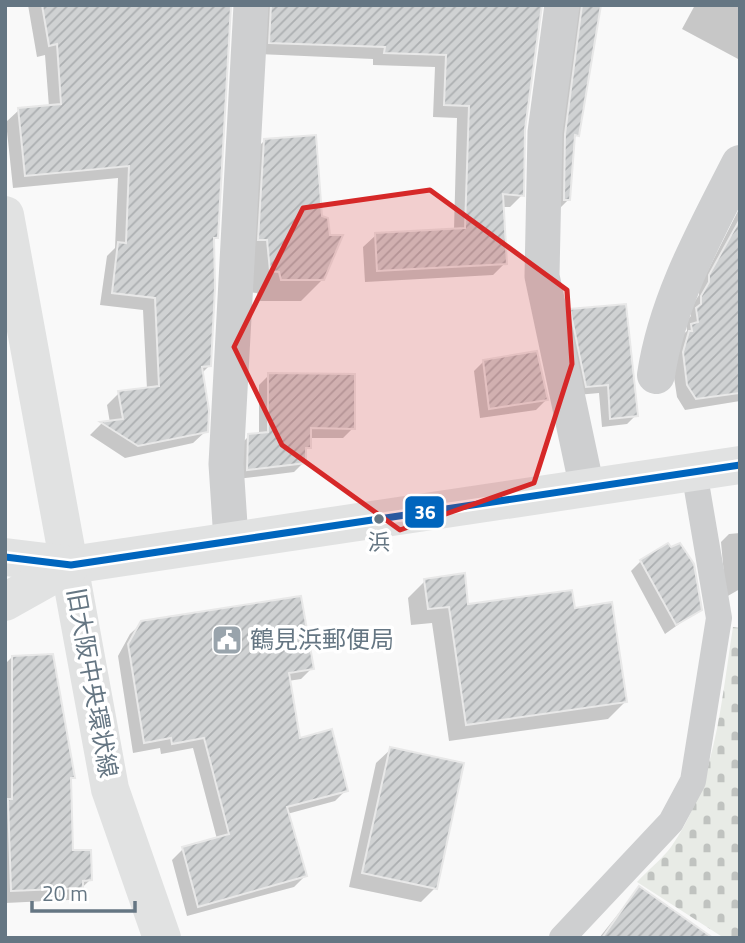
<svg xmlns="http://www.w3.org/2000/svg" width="745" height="943" font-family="'Titillium Web','Noto Sans JP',sans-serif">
	<defs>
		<pattern id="cemetery-stones" width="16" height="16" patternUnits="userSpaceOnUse" patternTransform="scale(1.75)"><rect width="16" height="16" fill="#e8ebe6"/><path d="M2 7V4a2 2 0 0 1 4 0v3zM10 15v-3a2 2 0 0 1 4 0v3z" fill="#c0c3c0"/></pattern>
		<pattern id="building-hatch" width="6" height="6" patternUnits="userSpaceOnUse" patternTransform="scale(1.75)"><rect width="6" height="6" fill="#d0d2d3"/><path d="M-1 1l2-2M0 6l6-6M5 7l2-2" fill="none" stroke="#acafb1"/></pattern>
	</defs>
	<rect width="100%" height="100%" fill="#f9f9f9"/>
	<path fill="url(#cemetery-stones)" d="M733,627L740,628V938H724L637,882C648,870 662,859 671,847C716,783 721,702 733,627Z"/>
	<g fill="#0003">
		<polygon points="28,5 229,5 216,238 212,242 209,366 201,374 206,431 193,443 125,458 90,435 101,424 110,423 107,405 119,393 147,389 143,310 100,305 107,256 115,248 118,178 13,188 6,122 19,110 49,107 45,55 37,57"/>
		<polygon points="254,5 542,5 523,129 522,195 510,207 502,207 505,263 493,275 365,282 363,247 376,235 454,230 457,118 433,117 435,67 373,65 373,59 258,54"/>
		<polygon points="564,5 599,5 577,135 573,139 568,200 556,212"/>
		<polygon points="695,5 740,5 740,60 682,29"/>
		<polygon points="265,140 323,279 301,301 260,301 257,293 249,292 243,162"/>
		<polygon points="740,207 740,401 685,410 677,397 672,364 680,337 687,331 686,321 691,316 690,309 699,295 699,288"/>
		<polygon points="570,311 636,415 627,424 602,427 599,393 577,395 561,320"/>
		<polygon points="484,361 546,400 536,410 480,418 474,371"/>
		<polygon points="269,375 353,428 343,438 309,438 304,462 294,472 237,479 239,446 249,436 259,435 259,385"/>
		<polygon points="740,533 740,589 726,597 721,542 729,534"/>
		<polygon points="641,561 700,609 665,634 631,571"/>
		<polygon points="425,581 467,606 574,610 625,702 608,719 449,741 432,623 411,625 408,598"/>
		<polygon points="142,623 312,668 301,679 288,681 298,740 346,790 335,801 287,814 305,876 294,887 187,916 172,860 183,849 217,839 193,748 161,754 160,748 133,753 118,656 130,634"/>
		<polygon points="12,657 73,777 69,781 71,852 90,880 69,900 5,903 5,664"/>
		<polygon points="391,749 435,888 421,902 349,887 376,763"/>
		<polygon points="639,888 710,938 599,938"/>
	</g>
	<g fill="url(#building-hatch)" stroke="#e8e8e8" stroke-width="2">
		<polygon points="42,5 231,5 218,238 214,238 215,287 211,366 202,367 209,410 208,432 138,446 100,422 123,419 118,391 159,386 155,298 112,293 118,242 126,243 129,166 25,176 18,108 61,104 57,44 49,46"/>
		<polygon points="271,5 542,5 525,129 524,196 503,194 507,264 377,271 375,233 465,228 469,106 444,105 446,55 384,53 385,47 269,43"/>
		<polygon points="582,5 601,5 579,136 575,135 570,200 564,200 565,134"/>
		<polygon points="316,135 322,216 328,218 330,235 343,235 324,280 281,280 279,272 270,271 267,240 258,240 264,139"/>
		<polygon points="740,219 740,393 696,399 687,385 683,352 689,331 692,331 691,324 698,322 696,308 701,304 701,296 709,282 709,275"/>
		<polygon points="626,304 638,416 610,419 608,385 586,387 570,309"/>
		<polygon points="537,351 548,400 489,409 483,360"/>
		<polygon points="268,373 355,374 355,429 311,428 311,448 306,448 306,463 247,470 248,434 268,432"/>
		<polygon points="668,543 671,547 680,543 694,564 702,610 676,625 640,560"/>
		<polygon points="465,573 468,604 572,590 575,608 612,602 627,702 466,725 449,607 428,609 424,579"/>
		<polygon points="301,596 314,669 289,673 300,738 332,729 348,791 287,807 307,876 198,907 182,847 229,834 204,738 172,744 171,738 144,743 128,644 141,621"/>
		<polygon points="53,654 75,778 71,778 73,850 91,850 92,880 83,881 83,888 11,891 8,799 12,799 12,656"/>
		<polygon points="390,747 464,763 437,889 362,873"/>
		<polygon points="639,886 713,938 602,938"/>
	</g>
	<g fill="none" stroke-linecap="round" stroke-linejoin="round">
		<polyline stroke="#cecfd0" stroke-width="26" points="562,938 671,822 693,781 719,618 694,471"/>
		<g stroke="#cecfd0" stroke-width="35">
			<polyline points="562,5 545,132 542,276 587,488"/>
			<polyline points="231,540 226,464 251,5"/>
		</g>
		<path stroke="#cecfd0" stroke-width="38" d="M656,375C667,300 706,231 740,164"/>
		<g stroke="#e1e2e2" stroke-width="38">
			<polyline points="5,215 110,789 162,938"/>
			<polyline points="5,557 71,565 740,465"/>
			<polyline points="5,602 71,565"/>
		</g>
		<g stroke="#fff" stroke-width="12">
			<polyline id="bus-1" points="5,557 71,565 740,465"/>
		</g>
		<use href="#bus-1" stroke="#0065bd" stroke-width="7"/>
	</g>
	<path fill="#d62828" fill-opacity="0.2" stroke="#d62828" stroke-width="5" stroke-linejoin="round" d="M430,190L567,290L572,364L534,483L400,530L282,445L234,347L303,208Z"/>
	<defs>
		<g id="civic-square" transform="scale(1.575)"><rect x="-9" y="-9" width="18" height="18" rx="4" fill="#99a4ac" stroke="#fff"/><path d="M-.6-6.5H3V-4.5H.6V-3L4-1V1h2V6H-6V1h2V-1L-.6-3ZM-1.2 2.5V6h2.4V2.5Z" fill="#fff"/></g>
	</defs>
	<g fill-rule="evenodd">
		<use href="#civic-square" x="227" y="640"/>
	</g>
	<circle fill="#657683" stroke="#fff" stroke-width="2.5" cx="379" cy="519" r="6"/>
	<g text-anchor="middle" stroke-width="7" stroke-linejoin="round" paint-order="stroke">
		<g font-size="22" fill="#657683" stroke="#fff">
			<text x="379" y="550">浜</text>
		</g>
		<g font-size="24" fill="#657683" stroke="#fff" text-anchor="start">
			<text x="250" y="648">鶴見浜郵便局</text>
		</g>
		<g font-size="24" fill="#657683" stroke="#fff">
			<text transform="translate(92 683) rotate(80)" y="8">旧大阪中央環状線</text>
		</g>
	</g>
	<rect stroke="#fff" stroke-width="2.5" x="404" y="495" width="41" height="34" rx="7" fill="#0065bd"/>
	<g font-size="19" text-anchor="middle" font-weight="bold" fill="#fff">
		<text x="425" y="519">36</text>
	</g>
	<rect width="745" height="943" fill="none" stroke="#657683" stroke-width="14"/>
	<path d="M32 901v10h103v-10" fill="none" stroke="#657683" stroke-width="3.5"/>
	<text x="42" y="901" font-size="21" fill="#657683" stroke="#ffffff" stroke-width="5" paint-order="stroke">20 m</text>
</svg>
